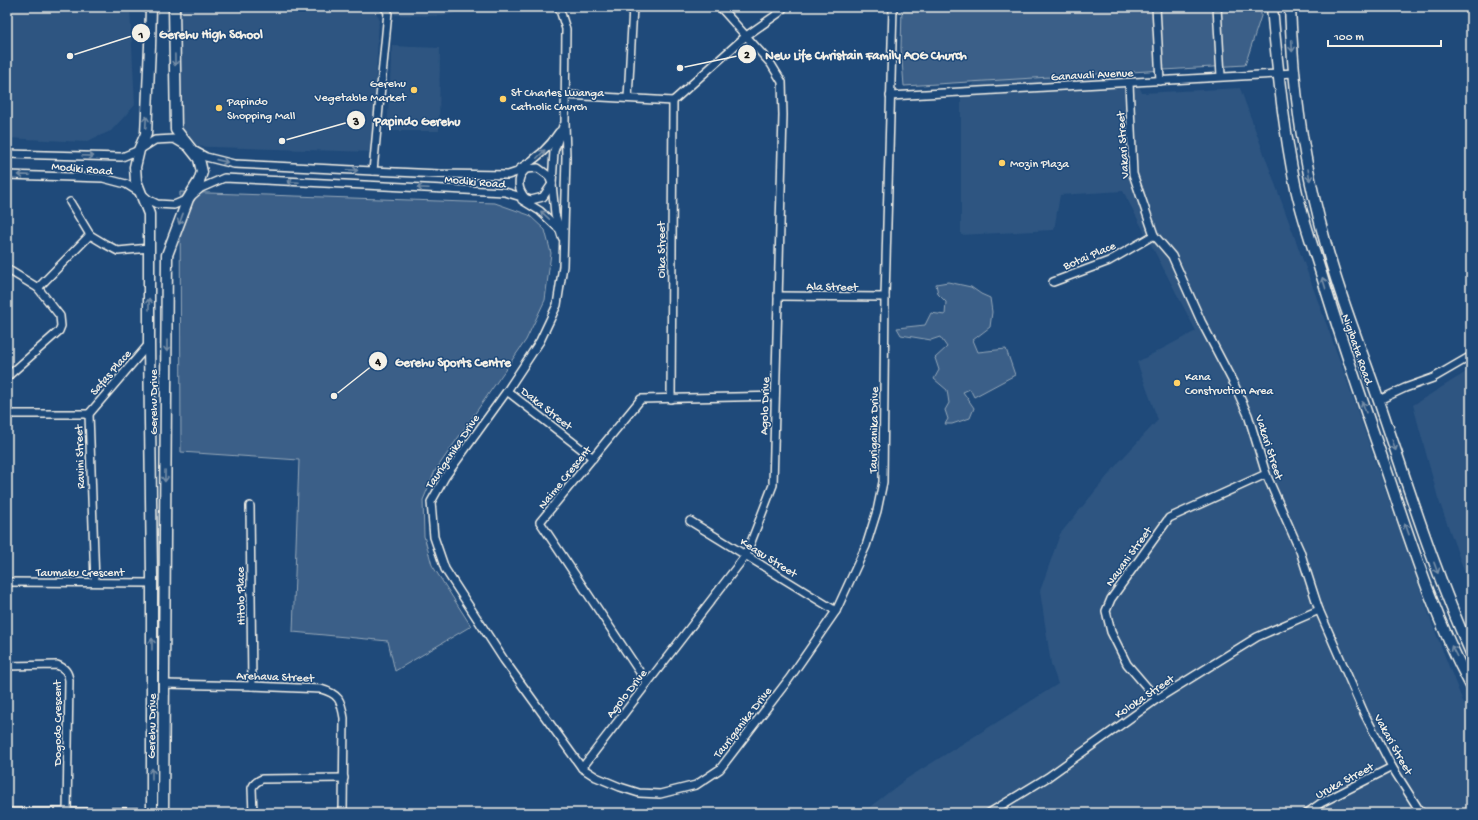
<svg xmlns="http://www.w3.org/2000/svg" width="1478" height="820" font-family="'Gochi Hand',sans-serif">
	<rect width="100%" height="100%" fill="#1f4a7a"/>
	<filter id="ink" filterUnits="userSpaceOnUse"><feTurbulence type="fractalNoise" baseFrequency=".025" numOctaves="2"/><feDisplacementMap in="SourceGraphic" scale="8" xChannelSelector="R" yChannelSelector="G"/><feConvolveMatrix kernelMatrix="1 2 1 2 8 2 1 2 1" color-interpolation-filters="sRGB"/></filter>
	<g filter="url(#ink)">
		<g fill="#2d5581">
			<polygon points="7,7 130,7 135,105 111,131 85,142 7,138"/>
			<polygon points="180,7 371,7 379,17 372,152 179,146"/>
			<polygon points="388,7 478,7 443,16 395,15"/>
			<polygon points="392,46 440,48 439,131 387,131"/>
			<polygon points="1133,70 1142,93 1240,88 1341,364 1433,626 1465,707 1471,718 1471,813 862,813 906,779 1058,684 1051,664 1040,591 1060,534 1119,462 1158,420 1137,362 1196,331 1123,191 1060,195 1054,230 961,235 961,96 979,78"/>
			<polygon points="1471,369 1471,590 1438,498 1413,405"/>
		</g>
		<g fill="#3a5f88" stroke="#97a8b8">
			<polygon points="902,7 1261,7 1261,16 1245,65 904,86 901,48"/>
			<polygon points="180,192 495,203 529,215 545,230 551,253 545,300 526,340 435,471 423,500 424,536 432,565 471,626 395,671 388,641 293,632 299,460 181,452"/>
			<polygon points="948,282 971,287 981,294 990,298 992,312 990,327 973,340 978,352 1006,349 1015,375 974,397 970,389 963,392 974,408 970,418 952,424 945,424 948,419 945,410 949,403 947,390 934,379 939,370 935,358 947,347 940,337 931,340 901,335 897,328 925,325 931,313 945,315 946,302 938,294 936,284"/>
		</g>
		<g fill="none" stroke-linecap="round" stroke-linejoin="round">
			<g stroke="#f4f1e8" stroke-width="10">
				<g id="street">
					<polyline points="559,7 566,29 565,122 566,157 563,266 557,305 540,341 507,391 445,477 431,502 434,537 445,569 504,660 582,768 596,777 620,787 639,793 660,794 696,785 720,769 789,679 836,611 866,546 877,511 883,482 885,297 893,7"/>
					<polyline points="1156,7 1160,81"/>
					<polyline points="1217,7 1221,76"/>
					<polyline points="1129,83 1133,174 1154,235 1172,256 1201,321 1234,384 1248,415 1266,474 1300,551 1319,610 1364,713 1392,767 1421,813"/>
					<polyline points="566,95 673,101 746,36 779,13 784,7"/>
					<polyline points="890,96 1294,73"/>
					<polyline points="628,98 633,7"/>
					<polyline points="195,151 206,157 234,164 373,171 439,174 508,175 526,169 538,168 549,176 552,184"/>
					<polyline points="7,154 122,157 139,150 155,140 174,139 186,146"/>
					<path d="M519,169C535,160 549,148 559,132"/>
					<path d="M525,170C516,179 518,190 526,199"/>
					<polyline points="373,171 388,12 384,7"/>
					<polyline points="7,175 103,178 126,184 142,194 149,200 157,204 174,205 188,199 201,188 224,178 505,192 531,200 543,197 552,184"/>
					<polyline points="522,200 540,211 558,228"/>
					<polyline points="70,202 90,235 105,244 118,251 149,248"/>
					<polyline points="562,237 555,214 552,184 554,151 563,126"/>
					<polyline points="7,269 38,288 60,316 61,326 59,331 7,377"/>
					<polyline points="1053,282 1109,261 1154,235"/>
					<polyline points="38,288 90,235"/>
					<polyline points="778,296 885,297"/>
					<polyline points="507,391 593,458"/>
					<polyline points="671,399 673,101"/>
					<polyline points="1379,400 1405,388 1433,378 1471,356"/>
					<polyline points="7,414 89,414 95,582"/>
					<polyline points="89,414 149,344"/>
					<polyline points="250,506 252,686"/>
					<polyline points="690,521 836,611"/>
					<polyline points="7,582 152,583"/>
					<path d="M7,666L57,665C65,668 68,672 69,680L67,813"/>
					<polyline points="647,683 540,522 641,399 775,396"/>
					<path d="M165,684L252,686L321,689C339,694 341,700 344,718L343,813"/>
					<polyline points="1157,699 1127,664 1111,632 1106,611 1111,599 1169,518 1266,474"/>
					<polyline points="582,768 746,555 773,485 783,115 782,82 771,64 720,7"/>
					<polyline points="7,812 152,812"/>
					<path d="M253,813L252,788C254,783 257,781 262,779L344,778"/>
					<polyline points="989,813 1048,777 1157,699 1257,637 1319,610"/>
					<polyline points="1307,813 1321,803 1392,767"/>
				</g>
			</g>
			<g stroke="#f4f1e8" stroke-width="13">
				<g id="secondary">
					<polyline points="151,7 150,46 146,134 139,150 135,167 136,181 149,214 149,344 152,575 152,813"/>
					<path d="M1272,7C1277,66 1283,126 1295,184C1301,213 1311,241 1320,270C1340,336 1362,401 1385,466C1410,540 1434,617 1471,686"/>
					<path d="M1290,7C1291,28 1292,50 1294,71C1299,127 1310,187 1325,241C1339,296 1361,348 1379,401C1408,486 1434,571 1471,653"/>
					<polyline points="163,813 167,255 188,199 199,181 202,172 199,159 176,130 174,7"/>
				</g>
			</g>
			<use href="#street" stroke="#1f4a7a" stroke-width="7"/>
			<use href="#secondary" stroke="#1f4a7a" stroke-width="10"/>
		</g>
		<defs><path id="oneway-shaft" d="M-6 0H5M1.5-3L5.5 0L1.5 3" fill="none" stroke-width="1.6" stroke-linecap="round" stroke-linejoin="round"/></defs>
		<g stroke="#748da6">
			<use href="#oneway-shaft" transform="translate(1292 46) rotate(87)"/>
			<use href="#oneway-shaft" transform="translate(175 60) rotate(89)"/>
			<use href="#oneway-shaft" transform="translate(146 122) rotate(-87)"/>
			<use href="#oneway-shaft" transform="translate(541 154) rotate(-45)"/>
			<use href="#oneway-shaft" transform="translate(88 156) rotate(2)"/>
			<use href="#oneway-shaft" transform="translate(222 161) rotate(13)"/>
			<use href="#oneway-shaft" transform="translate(352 170) rotate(3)"/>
			<use href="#oneway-shaft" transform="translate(24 175) rotate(-178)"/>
			<use href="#oneway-shaft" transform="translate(1309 175) rotate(81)"/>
			<use href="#oneway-shaft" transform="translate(293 182) rotate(-177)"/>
			<use href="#oneway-shaft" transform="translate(423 188) rotate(-177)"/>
			<use href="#oneway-shaft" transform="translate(545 215) rotate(-137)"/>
			<use href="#oneway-shaft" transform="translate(181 219) rotate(110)"/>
			<use href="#oneway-shaft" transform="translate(1324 283) rotate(-107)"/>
			<use href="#oneway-shaft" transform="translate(149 304) rotate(-90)"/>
			<use href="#oneway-shaft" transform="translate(167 346) rotate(90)"/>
			<use href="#oneway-shaft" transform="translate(1364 407) rotate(-109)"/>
			<use href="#oneway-shaft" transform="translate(1394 445) rotate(72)"/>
			<use href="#oneway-shaft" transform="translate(165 476) rotate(91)"/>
			<use href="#oneway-shaft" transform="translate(1407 529) rotate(-110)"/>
			<use href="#oneway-shaft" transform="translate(1436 568) rotate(70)"/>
			<use href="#oneway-shaft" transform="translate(152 644) rotate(-90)"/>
			<use href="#oneway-shaft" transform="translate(1454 651) rotate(-117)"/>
			<use href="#oneway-shaft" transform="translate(152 774) rotate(-90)"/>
		</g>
	</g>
	<g fill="#ffd166" stroke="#1f4a7a" stroke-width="1.5">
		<circle cx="414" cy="90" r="4"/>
		<circle cx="503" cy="99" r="4"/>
		<circle cx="219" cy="108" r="4"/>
		<circle cx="1002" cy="163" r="4"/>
		<circle cx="1177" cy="383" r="4"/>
	</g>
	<g text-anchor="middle" stroke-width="3" stroke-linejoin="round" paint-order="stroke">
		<g font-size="12" fill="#f4f1e8" stroke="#1f4a7a">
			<text transform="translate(1092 74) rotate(-3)" y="4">Ganavali Avenue</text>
			<text transform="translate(1122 145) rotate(-94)" y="4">Vakari Street</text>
			<text transform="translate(82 168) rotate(5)" y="4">Modiki Road</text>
			<text transform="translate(475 181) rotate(5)" y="4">Modiki Road</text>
			<text transform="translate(661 250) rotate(-90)" y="4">Oika Street</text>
			<text transform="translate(1089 255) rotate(-23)" y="4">Botai Place</text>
			<text transform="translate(832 286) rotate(1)" y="4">Ala Street</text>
			<text transform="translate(1358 349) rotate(71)" y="4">Nigibata Road</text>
			<text transform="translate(110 372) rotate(-49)" y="4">Safas Place</text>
			<text transform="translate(153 402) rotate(-90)" y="4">Gerehu Drive</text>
			<text transform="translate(764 406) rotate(-88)" y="4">Agolo Drive</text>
			<text transform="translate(547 408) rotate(38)" y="4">Daka Street</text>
			<text transform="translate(873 430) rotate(-89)" y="4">Tauriganika Drive</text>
			<text transform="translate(1270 447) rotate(72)" y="4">Vakari Street</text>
			<text transform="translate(452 451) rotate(-56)" y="4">Tauriganika Drive</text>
			<text transform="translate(79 457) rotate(-92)" y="4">Ravini Street</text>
			<text transform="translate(564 477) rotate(-51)" y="4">Naime Crescent</text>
			<text transform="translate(1128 556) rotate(-54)" y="4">Nauani Street</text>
			<text transform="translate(769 557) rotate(32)" y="4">Keasu Street</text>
			<text x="80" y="576">Taumaku Crescent</text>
			<text transform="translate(240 596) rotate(-91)" y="4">Hitolo Place</text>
			<text transform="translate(275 676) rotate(2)" y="4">Arehava Street</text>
			<text transform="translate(626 693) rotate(-52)" y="4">Agolo Drive</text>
			<text transform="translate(1144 696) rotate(-34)" y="4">Koloka Street</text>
			<text transform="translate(742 722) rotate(-52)" y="4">Tauriganika Drive</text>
			<text transform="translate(57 723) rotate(-90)" y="4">Dogodo Crescent</text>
			<text transform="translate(151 726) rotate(-89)" y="4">Gerehu Drive</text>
			<text transform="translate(1394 744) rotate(61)" y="4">Vakari Street</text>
			<text transform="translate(1344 780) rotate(-28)" y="4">Uruka Street</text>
		</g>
		<g font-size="12" fill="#f4f1e8" stroke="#1f4a7a" text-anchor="start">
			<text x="406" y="87" text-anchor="end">Gerehu<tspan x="406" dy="14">Vegetable Market</tspan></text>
			<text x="511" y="96">St Charles Lwanga<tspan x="511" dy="14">Catholic Church</tspan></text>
			<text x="227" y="105">Papindo<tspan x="227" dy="14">Shopping Mall</tspan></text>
			<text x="1010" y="167">Mozin Plaza</text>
			<text x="1185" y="380">Kana<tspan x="1185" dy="14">Construction Area</tspan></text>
		</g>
	</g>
	<path fill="none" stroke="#f4f1e8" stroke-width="1.5" d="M70 56L141 33M680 68L747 54M282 141L356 120M334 396L378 361"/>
	<g fill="#f4f1e8" stroke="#1f4a7a" stroke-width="1.5">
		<circle cx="70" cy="56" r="4"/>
		<circle cx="680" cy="68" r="4"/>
		<circle cx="282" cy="141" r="4"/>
		<circle cx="334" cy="396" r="4"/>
		<circle cx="141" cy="33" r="10"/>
		<circle cx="747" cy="54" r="10"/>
		<circle cx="356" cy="120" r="10"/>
		<circle cx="378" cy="361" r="10"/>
	</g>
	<g font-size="12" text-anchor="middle" font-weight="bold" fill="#111">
		<text x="141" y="38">1</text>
		<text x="747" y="58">2</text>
		<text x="356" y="125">3</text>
		<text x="378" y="365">4</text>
	</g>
	<g font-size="13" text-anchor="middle" font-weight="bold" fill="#f4f1e8" stroke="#1f4a7a" stroke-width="3" stroke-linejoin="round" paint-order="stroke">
		<text x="211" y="38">Gerehu High School</text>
		<text x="866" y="59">New Life Christain Family AOG Church</text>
		<text x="417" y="125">Papindo Gerehu</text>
		<text x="453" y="366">Gerehu Sports Centre</text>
	</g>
	<rect width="1478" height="820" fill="none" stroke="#1f4a7a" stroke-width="24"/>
	<rect x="12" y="12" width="1454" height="796" fill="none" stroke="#f4f1e8" stroke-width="1.5" filter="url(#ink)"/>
	<path d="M1328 40v6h113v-6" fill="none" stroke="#f4f1e8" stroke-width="2"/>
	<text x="1334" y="40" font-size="12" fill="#f4f1e8" stroke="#1f4a7a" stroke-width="3" paint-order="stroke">100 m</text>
</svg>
